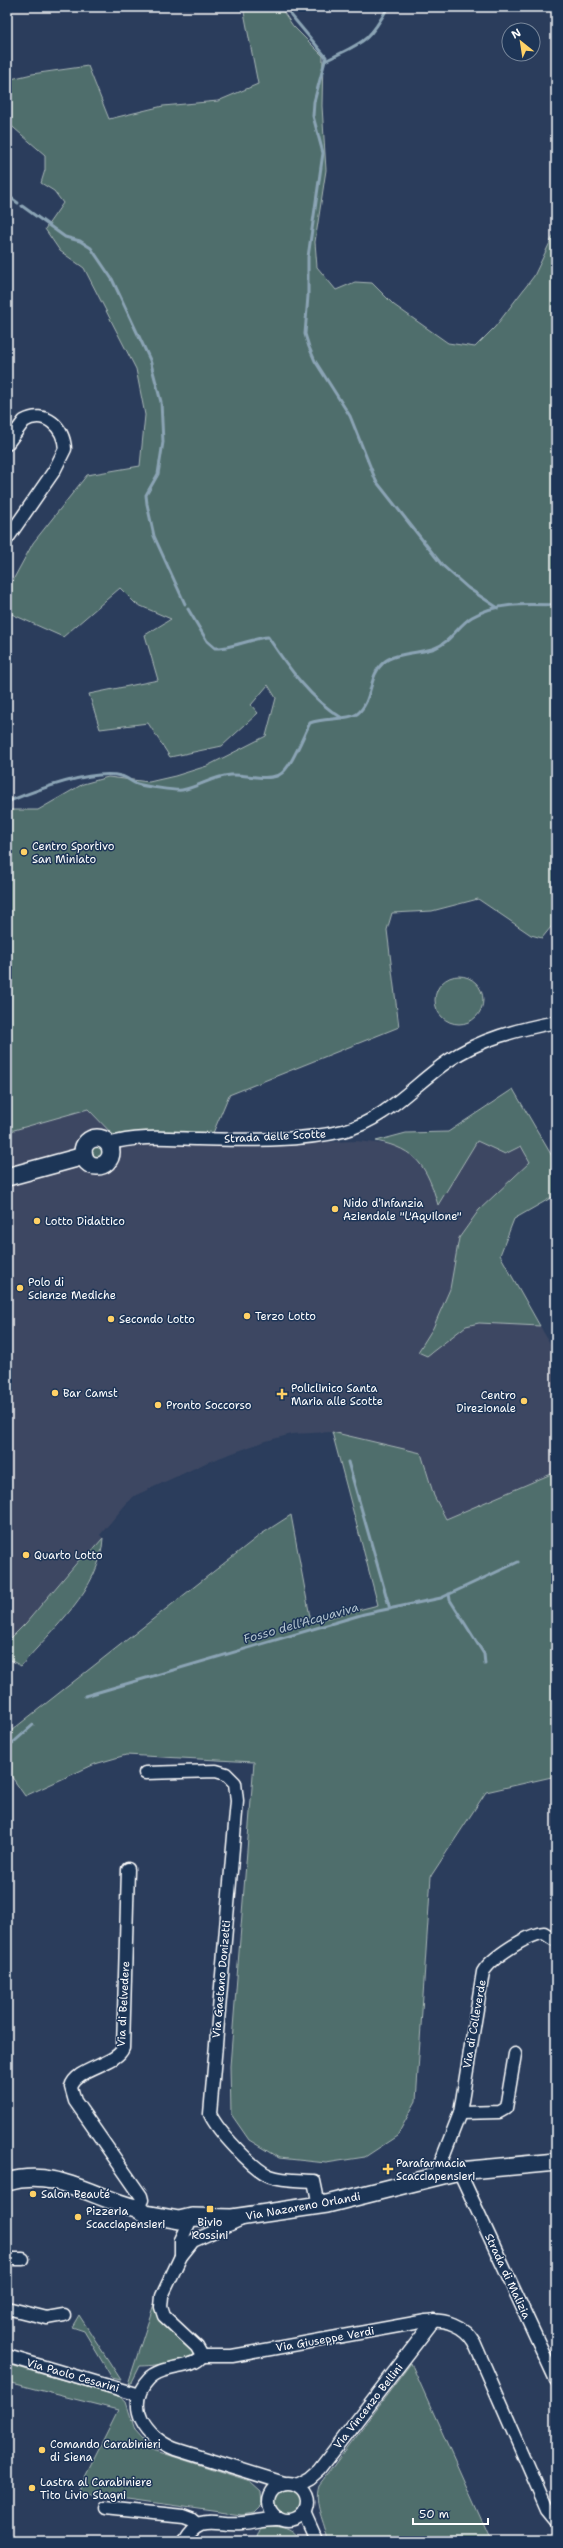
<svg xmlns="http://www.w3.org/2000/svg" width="563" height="2548" font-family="'Shantell Sans',sans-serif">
	<rect width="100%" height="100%" fill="#2b3d5c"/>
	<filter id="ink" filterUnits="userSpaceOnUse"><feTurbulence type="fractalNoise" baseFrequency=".025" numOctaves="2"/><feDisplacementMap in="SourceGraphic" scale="8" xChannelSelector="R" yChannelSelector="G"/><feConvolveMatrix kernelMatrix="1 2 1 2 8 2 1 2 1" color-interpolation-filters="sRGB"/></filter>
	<g filter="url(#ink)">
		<polygon fill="#3c4762" points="88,1109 116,1138 215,1141 215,1146 356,1141 397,1145 408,1151 421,1165 428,1176 438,1205 477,1140 505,1154 521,1146 530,1163 479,1210 459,1238 450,1289 433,1328 418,1352 466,1326 479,1323 540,1326 556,1354 556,1472 446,1519 434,1496 421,1453 332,1432 292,1434 266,1441 208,1462 132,1497 100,1535 103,1538 88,1555 84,1553 26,1623 7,1642 7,1132"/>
		<g fill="#506e6c" stroke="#a8b6b6">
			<polygon points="243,7 280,7 293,26 323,56 322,106 326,170 315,242 317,267 336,290 355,282 372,283 394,305 448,343 475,347 495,327 534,276 556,230 555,922 542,938 531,935 478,899 432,911 392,913 387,930 399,1027 229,1095 213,1133 138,1133 116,1138 88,1109 7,1132 7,810 38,810 83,784 108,777 149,782 175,776 207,766 266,736 276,698 268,685 251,705 258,713 222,746 170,757 148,723 100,729 89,694 158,680 145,635 171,619 136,604 120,588 63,637 7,612 7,591 33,543 87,475 140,466 145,415 136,369 84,268 60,251 45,229 63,203 54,191 41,183 45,170 45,155 7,122 7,80 32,74 88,66 109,119 163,106 218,101 258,84"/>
			<circle cx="459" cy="1000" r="24"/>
			<path d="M513,1089L556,1163V1195L514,1219L500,1255L540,1326L479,1323L466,1326L427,1356L418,1352L433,1328L450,1289L459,1238L479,1210L530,1162L521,1146L505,1154L477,1141L438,1205C427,1167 417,1149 376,1141L406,1133L448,1132Z"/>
			<circle cx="97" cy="1152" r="7"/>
			<polygon points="332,1432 421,1453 434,1496 446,1519 556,1472 556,1776 486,1792 431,1876 416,2101 397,2136 365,2157 326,2163 279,2158 249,2140 231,2114 230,2066 254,1762 126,1755 95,1764 25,1796 7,1770 7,1734 260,1535 291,1515 311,1622 378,1605"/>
			<path d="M103,1538C101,1589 52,1629 21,1666L7,1658V1642L26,1623L85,1553L88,1555Z"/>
			<path d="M154,2304L160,2321L192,2349L193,2355C188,2363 150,2366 140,2366L132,2382L128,2384Z"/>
			<polygon points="79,2315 121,2380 112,2378 84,2331 72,2327"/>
			<path d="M411,2363L491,2541H328C325,2522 313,2504 319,2485Z"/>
			<polygon points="7,2364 119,2396 126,2402 135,2430 153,2450 250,2481 261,2491 262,2505 254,2513 242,2515 77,2492 118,2410 7,2382"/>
			<circle cx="288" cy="2502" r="14"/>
			<path d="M261,2526C276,2526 292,2526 300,2541H255Z"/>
		</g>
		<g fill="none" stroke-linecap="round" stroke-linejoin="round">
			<g stroke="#8ba4b5" stroke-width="3">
				<polyline points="287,7 291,15 326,57 314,102 313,116 323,153 308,257 308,296 305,334 309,347 315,361 350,416 376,481 442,565 468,588 498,608"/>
				<path d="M325,61C362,42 368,44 388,7"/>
				<polyline points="7,195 18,203"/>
				<polyline points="22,206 65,237 80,241 91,248 112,279 150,360 161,402 163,442 158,474 146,495 147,504 154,536 185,604"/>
				<path d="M188,609L207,641L215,648C230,649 260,636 268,637C288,667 311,700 342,718"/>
				<path d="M7,802C34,791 92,769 121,776C127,777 131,782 137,784C143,786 176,791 182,790C199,787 213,776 231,775C246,774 265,781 279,775C291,769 303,736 310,723C323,718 348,720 357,714C373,702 368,676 383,663C392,653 422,653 435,648C451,642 458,625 472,617C497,602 528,604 556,605"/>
				<polyline points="348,1462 390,1609"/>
				<polyline points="449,1594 450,1600 484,1654 485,1664"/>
				<polyline points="85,1696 364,1614 441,1598 518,1562"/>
				<polyline points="7,1748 33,1725"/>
			</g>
			<g stroke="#fff" stroke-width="15">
				<g id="street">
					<path d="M7,444L24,421C45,409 64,427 65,449L54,471L7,539"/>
					<path d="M108,1144C137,1135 168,1138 198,1139C245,1140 297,1142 343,1131C386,1120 413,1085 448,1061C479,1039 520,1029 556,1022"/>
					<path d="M145,1773L216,1771L226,1774L235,1783L237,1801L210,2114C217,2130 254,2170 270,2176C283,2181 300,2180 314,2181L319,2205"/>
					<path d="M128,1869L123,2048C117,2065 75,2068 71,2087L75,2101L141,2196L142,2200L136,2208"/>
					<polyline points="460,2113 499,2112 506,2108 515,2054"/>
					<polyline points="459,2171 556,2380"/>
					<path d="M435,2177L460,2113L483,1972C491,1958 528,1934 544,1933L553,1939"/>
					<polyline points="181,2256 181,2240 192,2217"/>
					<polyline points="7,2259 23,2259"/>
					<polyline points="7,2308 47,2318 64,2315"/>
					<polyline points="7,2356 139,2395"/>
					<path d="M202,2356H232L426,2321C445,2319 464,2325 474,2342L547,2509L556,2520"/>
					<path d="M202,2356C193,2370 163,2364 149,2379C123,2406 147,2438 175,2449L284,2483"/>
					<polyline points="202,2356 197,2347 164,2316 161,2307 162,2296 181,2256 193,2241 242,2219"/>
					<circle cx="288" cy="2502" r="19"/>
					<polyline points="297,2485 310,2478 319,2470 434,2320"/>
					<polyline points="105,2508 183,2516 191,2519 197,2524"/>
					<polyline points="304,2512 317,2541"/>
					<path d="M183,2541C201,2510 215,2526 242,2523C255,2522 266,2518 279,2519"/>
				</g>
			</g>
			<g stroke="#fff" stroke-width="20">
				<g id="secondary">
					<circle cx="97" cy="1152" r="14"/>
					<polyline points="7,1177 84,1156"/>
					<path d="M7,2182C56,2168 90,2197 136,2208L146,2214L179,2220L192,2217L232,2218L327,2204L459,2171L556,2162"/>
				</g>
			</g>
			<use href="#street" stroke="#1d3557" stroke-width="12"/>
			<use href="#secondary" stroke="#1d3557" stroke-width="17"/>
		</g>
	</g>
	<g fill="#ffd166" stroke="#1d3557" stroke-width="1.5">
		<circle cx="24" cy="852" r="4"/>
		<circle cx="335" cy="1209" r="4"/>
		<circle cx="37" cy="1221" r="4"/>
		<circle cx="20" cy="1288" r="4"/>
		<circle cx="247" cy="1316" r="4"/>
		<circle cx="111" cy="1319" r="4"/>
		<circle cx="55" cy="1393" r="4"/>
		<path d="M280 1388h4v4h4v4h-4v4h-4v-4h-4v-4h4z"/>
		<circle cx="524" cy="1401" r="4"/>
		<circle cx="158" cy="1405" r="4"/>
		<circle cx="26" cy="1555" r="4"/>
		<path d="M386 2163h4v4h4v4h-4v4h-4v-4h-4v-4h4z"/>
		<circle cx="33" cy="2194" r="4"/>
		<rect x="206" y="2205" width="8" height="8" rx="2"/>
		<circle cx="78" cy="2217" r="4"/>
		<circle cx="42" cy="2450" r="4"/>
		<circle cx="32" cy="2488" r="4"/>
	</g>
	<g text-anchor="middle" stroke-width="3" stroke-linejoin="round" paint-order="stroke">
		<g font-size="11" fill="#fff" stroke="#1d3557" text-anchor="start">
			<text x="32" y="850">Centro Sportivo<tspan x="32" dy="13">San Miniato</tspan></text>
			<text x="343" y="1207">Nido d'infanzia<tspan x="343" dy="13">Aziendale "L'Aquilone"</tspan></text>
			<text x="45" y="1225">Lotto Didattico</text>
			<text x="28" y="1286">Polo di<tspan x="28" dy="13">Scienze Mediche</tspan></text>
			<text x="255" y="1320">Terzo Lotto</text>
			<text x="119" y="1323">Secondo Lotto</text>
			<text x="291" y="1392">Policlinico Santa<tspan x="291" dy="13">Maria alle Scotte</tspan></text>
			<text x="63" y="1397">Bar Camst</text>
			<text x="516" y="1399" text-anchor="end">Centro<tspan x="516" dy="13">Direzionale</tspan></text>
			<text x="166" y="1409">Pronto Soccorso</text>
			<text x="34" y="1559">Quarto Lotto</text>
			<text x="396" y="2167">Parafarmacia<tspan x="396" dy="13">Scacciapensieri</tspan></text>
			<text x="41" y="2198">Salon Beauté</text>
			<text x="86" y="2215">Pizzeria<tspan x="86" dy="13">Scacciapensieri</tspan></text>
			<text x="210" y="2226" text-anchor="middle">Bivio<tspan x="210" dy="13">Rossini</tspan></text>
			<text x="50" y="2448">Comando Carabinieri<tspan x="50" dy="13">di Siena</tspan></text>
			<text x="40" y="2486">Lastra al Carabiniere<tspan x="40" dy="13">Tito Livio Stagni</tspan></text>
		</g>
		<g font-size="11" fill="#fff" stroke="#1d3557">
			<text transform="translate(275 1136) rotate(-3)" y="4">Strada delle Scotte</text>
			<text transform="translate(221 1979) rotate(-85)" y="4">Via Gaetano Donizetti</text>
			<text transform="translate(123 2004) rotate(-87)" y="4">Via di Belvedere</text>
			<text transform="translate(474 2024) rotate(-80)" y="4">Via di Colleverde</text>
			<text transform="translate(303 2206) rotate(-10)" y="4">Via Nazareno Orlandi</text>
			<text transform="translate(508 2276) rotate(65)" y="4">Strada di Malizia</text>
			<text transform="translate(325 2339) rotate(-10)" y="4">Via Giuseppe Verdi</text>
			<text transform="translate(73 2375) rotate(16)" y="4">Via Paolo Cesarini</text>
			<text transform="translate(368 2406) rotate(-52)" y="4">Via Vincenzo Bellini</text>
		</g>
		<g font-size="12" font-style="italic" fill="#b1c2ce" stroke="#1d3557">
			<text transform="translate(301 1623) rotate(-16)" y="4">Fosso dell'Acquaviva</text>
		</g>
	</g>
	<rect width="563" height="2548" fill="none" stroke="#1d3557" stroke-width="24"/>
	<rect x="12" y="12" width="539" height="2524" fill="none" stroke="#fff" stroke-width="1.5" filter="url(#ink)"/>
	<g transform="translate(521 42) rotate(330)"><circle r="19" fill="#1d3557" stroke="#77869a"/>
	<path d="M0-3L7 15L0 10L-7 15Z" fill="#ffd166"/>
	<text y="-6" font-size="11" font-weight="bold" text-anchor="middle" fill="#ffffff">N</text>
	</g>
	<path d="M413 2518v6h75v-6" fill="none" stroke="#ffffff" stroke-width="2"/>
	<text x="419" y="2518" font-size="12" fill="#ffffff" stroke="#1d3557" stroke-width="3" paint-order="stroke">50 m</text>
</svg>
